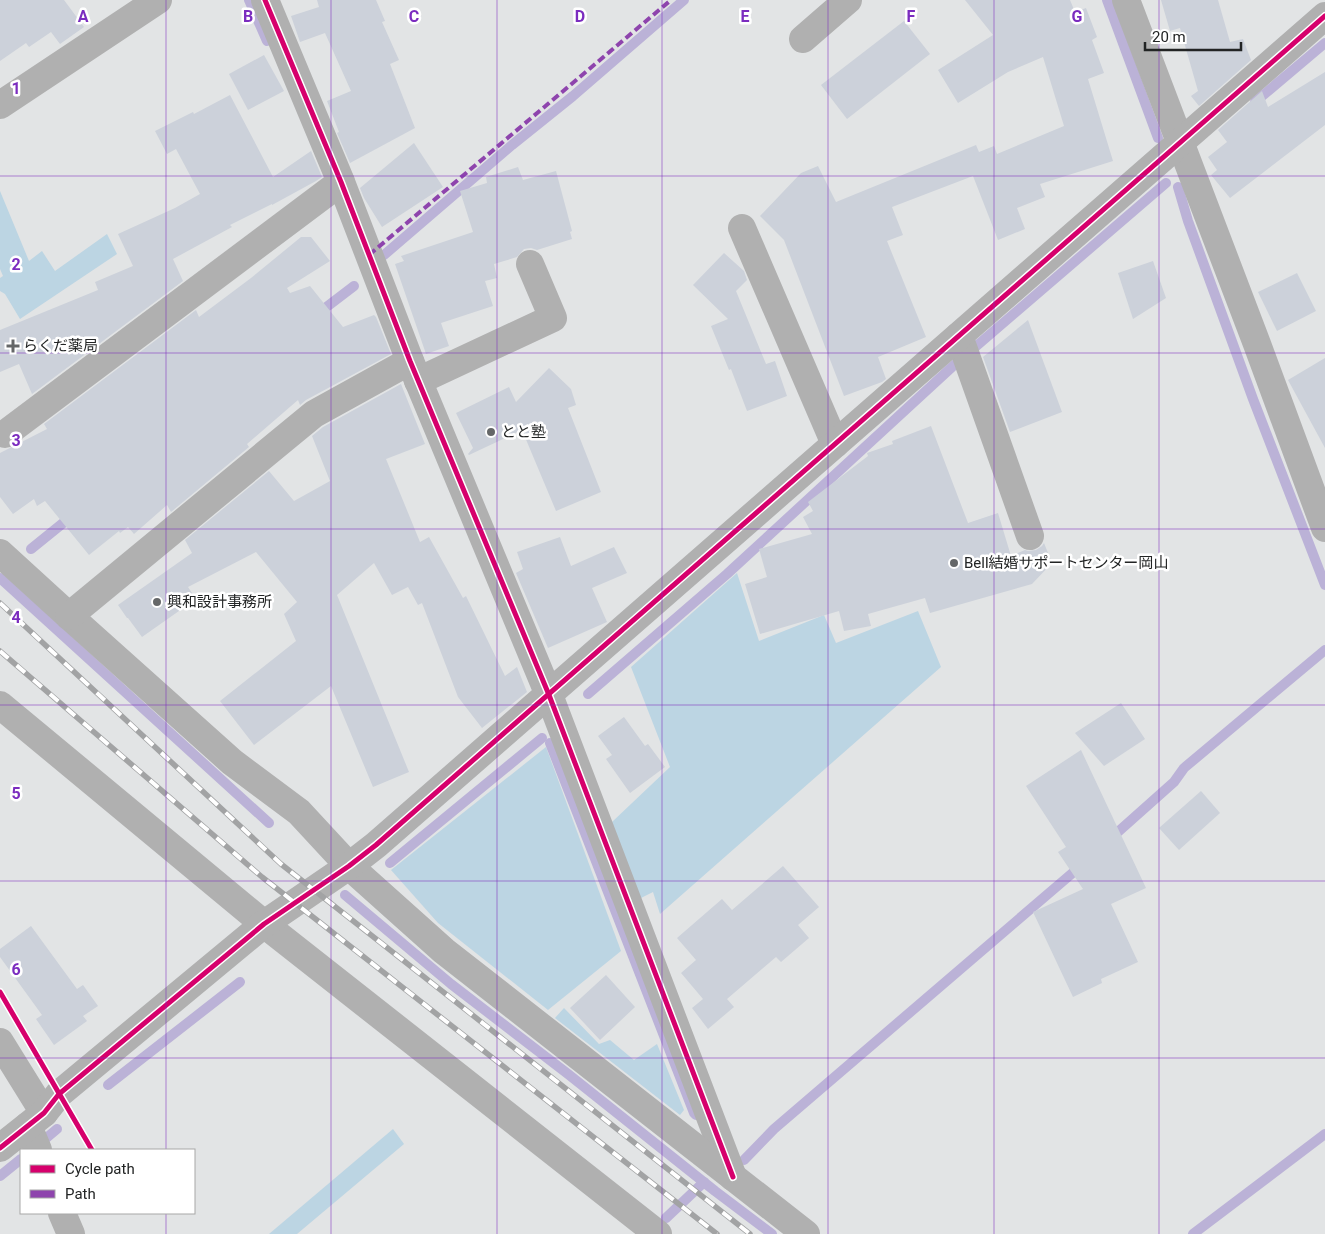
<svg xmlns="http://www.w3.org/2000/svg" width="1325" height="1234" font-family="Roboto,'Noto Sans JP',sans-serif">
	<rect width="100%" height="100%" fill="#e2e4e5"/>
	<g fill="#bcd5e3">
		<polygon points="0,191 29,261 42,251 55,271 107,234 117,254 20,319 5,294 0,291 0,278 3,276 0,269"/>
		<polygon points="737,573 759,641 824,615 836,643 918,611 941,667 660,914 653,892 639,899 612,822 670,767 631,667"/>
		<polygon points="546,747 621,951 548,1010 438,923 391,870"/>
		<polygon points="564,1008 599,1044 610,1040 634,1060 657,1044 684,1110 680,1115 555,1018"/>
		<polygon points="393,1129 404,1144 297,1234 269,1234"/>
	</g>
	<g fill="none" stroke-linecap="round" stroke-linejoin="round">
		<g stroke="#bbb2d7" stroke-width="10">
			<polyline points="249,0 267,41"/>
			<polyline points="1107,0 1158,138"/>
			<polyline points="1255,102 1325,43"/>
			<polyline points="1178,187 1188,221 1253,399 1325,585"/>
			<polyline points="384,255 512,145 573,96 684,0"/>
			<polyline points="316,315 354,286"/>
			<polyline points="31,549 73,515"/>
			<polyline points="0,578 269,823"/>
			<polyline points="588,694 727,574 952,367 1166,183"/>
			<polyline points="550,743 694,1113 696,1115"/>
			<polyline points="1110,839 1174,782 1184,768 1325,650"/>
			<polyline points="390,863 542,738"/>
			<polyline points="345,895 451,984 568,1074 715,1191 772,1234"/>
			<polyline points="108,1085 240,982"/>
			<polyline points="38,1145 57,1129"/>
			<polyline points="744,1160 774,1129 1083,864"/>
			<polyline points="0,1176 21,1159"/>
			<polyline points="666,1218 704,1182"/>
			<polyline points="1193,1234 1325,1134"/>
		</g>
	</g>
	<g fill="#ccd1da">
		<polygon points="0,0 64,0 84,27 60,44 51,32 29,47 26,43 0,61"/>
		<polygon points="317,0 376,0 385,21 382,22 399,60 390,64 415,128 350,163 337,133 339,132 327,101 351,91 325,33 300,42 291,16 319,7"/>
		<polygon points="965,0 1070,0 1075,12 1086,8 1097,37 1092,40 1104,73 1088,79 1113,161 1040,184 1045,197 1017,208 1025,229 998,240 973,176 892,207 903,235 887,241 926,337 878,357 886,379 882,382 844,396 784,240 760,216 801,173 818,166 836,202 976,145 979,152 994,146 997,154 1064,126 1043,57 1008,72 958,103 938,70 993,35"/>
		<polygon points="1161,0 1218,0 1230,42 1243,39 1251,60 1199,106 1191,96 1198,91 1180,28 1170,31"/>
		<polygon points="904,21 930,54 847,119 821,85"/>
		<polygon points="264,55 284,91 248,110 229,74"/>
		<polygon points="1325,72 1325,125 1230,198 1211,175 1217,170 1208,157 1227,142 1218,130 1262,91 1268,107"/>
		<polygon points="230,95 273,177 311,151 322,177 316,181 272,205 272,204 230,225 232,227 173,259 183,281 32,394 19,364 0,372 0,330 98,290 95,282 133,266 118,234 175,208 200,194 176,149 167,154 155,131 193,112 194,114"/>
		<polygon points="414,143 443,187 382,227 364,198 360,188"/>
		<polygon points="518,167 523,180 556,171 572,231 570,232 572,239 537,250 531,248 524,249 517,257 494,264 497,278 485,281 493,306 441,323 449,346 426,354 395,264 404,261 401,256 473,232 460,191 487,183 486,177"/>
		<polygon points="301,237 311,237 330,261 287,288 290,293 310,286 343,327 374,315 376,317 391,354 306,400 300,405 298,400 247,444 249,447 171,512 167,505 134,534 128,527 120,533 119,531 89,555 45,501 37,506 34,499 13,514 0,497 0,453 47,429 44,424 196,310 199,317 251,278"/>
		<polygon points="724,253 744,271 747,280 736,291 766,364 775,361 787,396 747,411 731,369 729,370 711,326 728,319 693,285"/>
		<polygon points="1153,261 1166,298 1133,319 1118,273"/>
		<polygon points="1297,273 1316,311 1277,331 1258,292"/>
		<polygon points="1028,320 1062,412 1010,432 983,357"/>
		<polygon points="1325,358 1325,448 1288,380"/>
		<polygon points="549,368 571,389 576,405 568,408 601,492 556,511 522,430 469,455 468,454 473,448 456,413 509,387 516,402"/>
		<polygon points="401,384 425,444 386,459 420,542 429,537 463,598 466,596 505,676 517,667 527,692 482,728 458,697 422,603 418,605 408,587 392,595 374,563 337,595 409,772 373,787 331,686 254,745 220,701 296,641 284,614 297,602 256,552 188,587 196,599 142,637 128,618 127,618 118,605 192,553 185,540 269,471 294,501 330,481 312,436 323,427"/>
		<polygon points="931,426 968,523 998,513 1011,556 1025,550 1028,551 1036,550 1042,546 1044,543 1052,563 1032,584 930,613 925,598 868,614 871,626 844,631 839,611 760,634 745,584 767,577 759,549 812,534 803,517 813,511 808,502 868,456 867,453 893,444 892,441"/>
		<polygon points="560,537 571,566 614,547 627,573 592,588 607,622 548,648 516,573 523,569 517,552"/>
		<polygon points="1121,703 1145,739 1104,766 1075,733"/>
		<polygon points="624,717 645,746 648,744 665,767 630,793 606,759 612,755 598,736"/>
		<polygon points="1081,750 1146,888 1111,904 1138,962 1101,979 1102,983 1073,997 1033,912 1083,889 1058,852 1066,847 1026,786"/>
		<polygon points="1201,791 1220,813 1179,850 1159,828"/>
		<polygon points="783,866 819,907 798,925 809,938 781,962 776,957 727,999 734,1007 708,1029 692,1008 703,999 681,973 696,960 677,938 722,899 732,910"/>
		<polygon points="31,926 77,989 83,985 98,1006 83,1016 87,1021 54,1045 36,1019 42,1015 0,957 0,949"/>
		<polygon points="606,975 635,1007 600,1040 570,1008"/>
	</g>
	<g fill="none" stroke-linecap="round" stroke-linejoin="round">
		<g stroke="#b0b0b0" stroke-width="28">
			<polyline points="265,0 341,182 410,361 549,695 733,1177"/>
			<polyline points="1126,0 1257,344 1325,528"/>
			<polyline points="803,39 848,0"/>
			<polyline points="0,105 158,0"/>
			<polyline points="742,228 835,444"/>
			<polyline points="959,336 1030,536"/>
			<polyline points="418,381 553,318 530,264"/>
			<polyline points="5,434 341,182"/>
			<polyline points="0,553 69,616 232,762 299,812 349,866 444,951 806,1234"/>
			<polyline points="69,616 314,414 410,361"/>
			<polyline points="0,705 264,924 658,1234"/>
			<polyline points="0,1042 44,1113"/>
			<polyline points="28,1126 38,1150"/>
			<polyline points="0,1148 44,1113 59,1094 264,924 349,866 376,845 1325,16"/>
			<polyline points="62,1213 71,1234"/>
		</g>
		<g stroke="#a2a3a4" stroke-width="5.5">
			<g id="rail">
				<polyline points="0,603 281,864 750,1234"/>
				<polyline points="0,651 262,877 717,1234"/>
			</g>
		</g>
		<use href="#rail" stroke="#fff" stroke-width="4" stroke-dasharray="11" stroke-linecap="butt"/>
		<polyline stroke="#8e44ad" stroke-width="4" stroke-dasharray="8 4" stroke-linecap="butt" points="369,255 671,0"/>
		<g stroke="#fff" stroke-width="8">
			<g id="cycleway">
				<polyline points="265,0 341,182 410,361 549,695 733,1177"/>
				<polyline points="0,992 92,1150"/>
				<polyline points="0,1148 44,1113 59,1094 264,924 349,866 376,845 1325,16"/>
			</g>
		</g>
		<use href="#cycleway" stroke="#d6006c" stroke-width="5"/>
	</g>
	<path fill="none" stroke="#7b2cbf" stroke-width="1" stroke-opacity="0.55" d="M166,0V1150M331,0V1234M497,0V1234M662,0V1234M828,0V1234M994,0V1234M1159,0V1234M0,176H1325M0,353H1325M0,529H1325M0,705H1325M0,881H1325M0,1058H1325M166,1213V1234"/>
	<g fill="#656768" stroke="#fff" stroke-width="2">
		<path d="M10.5 338.5h5v5h5v5h-5v5h-5v-5h-5v-5h5z"/>
		<circle cx="491" cy="432" r="5"/>
		<circle cx="954" cy="563" r="5"/>
		<circle cx="157" cy="602" r="5"/>
	</g>
	<g text-anchor="middle" stroke-width="5" stroke-linejoin="round" paint-order="stroke">
		<g font-size="15" fill="#222424" stroke="#fff" text-anchor="start">
			<text x="23" y="351">らくだ薬局</text>
			<text x="501" y="437">とと塾</text>
			<text x="964" y="568">Bell結婚サポートセンター岡山</text>
			<text x="167" y="607">興和設計事務所</text>
		</g>
	</g>
	<g font-size="16" text-anchor="middle" font-weight="bold" fill="#7b2cbf" stroke="#fff" stroke-width="5" stroke-linejoin="round" paint-order="stroke">
		<text x="83" y="22">A</text>
		<text x="248" y="22">B</text>
		<text x="414" y="22">C</text>
		<text x="580" y="22">D</text>
		<text x="745" y="22">E</text>
		<text x="911" y="22">F</text>
		<text x="1077" y="22">G</text>
		<text x="16" y="94">1</text>
		<text x="16" y="270">2</text>
		<text x="16" y="446">3</text>
		<text x="16" y="623">4</text>
		<text x="16" y="799">5</text>
		<text x="16" y="975">6</text>
	</g>
	<rect x="20" y="1149" width="175" height="65" fill="#ffffff" stroke="#a7a7a7"/>
	<rect x="30" y="1165" width="25" height="8" fill="#d6006c" stroke="#a7a7a7"/>
	<text x="65" y="1174" font-size="15" fill="#222424">Cycle path</text>
	<rect x="30" y="1190" width="25" height="8" fill="#8e44ad" stroke="#a7a7a7"/>
	<text x="65" y="1199" font-size="15" fill="#222424">Path</text>
	<path d="M1145 42v8h96v-8" fill="none" stroke="#222424" stroke-width="2.5"/>
	<text x="1152" y="42" font-size="15" fill="#222424" stroke="#ffffff" stroke-width="4" paint-order="stroke">20 m</text>
</svg>
